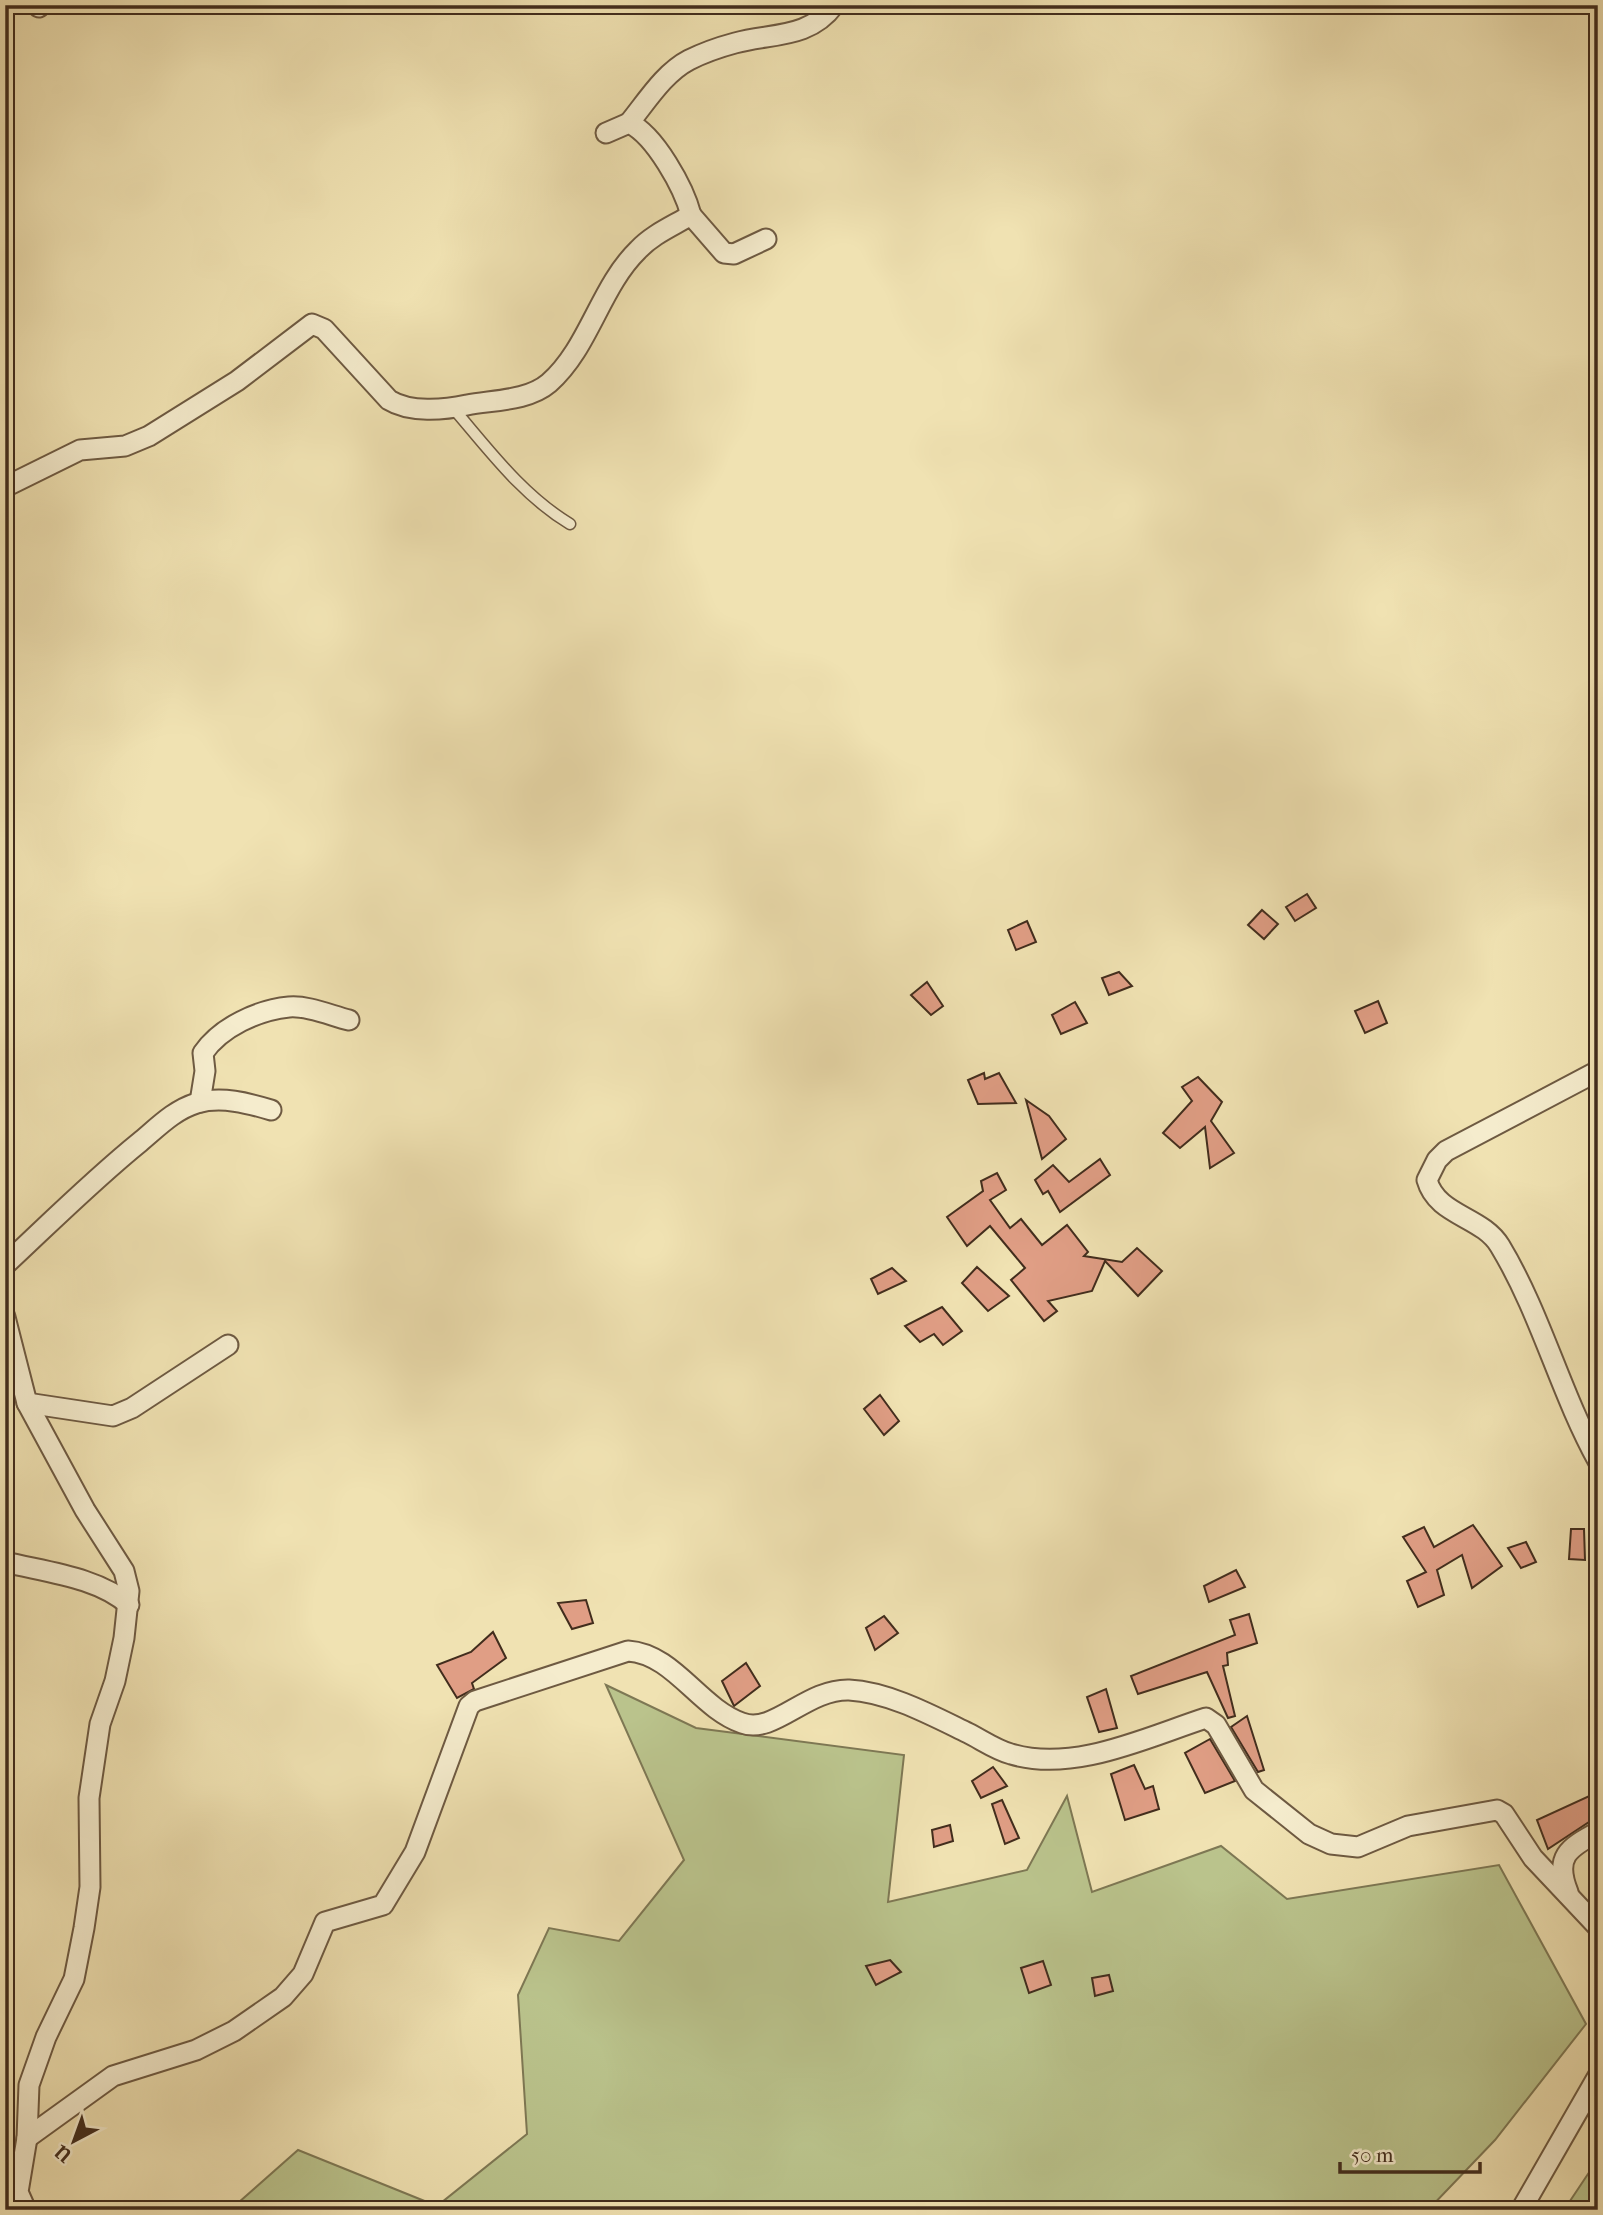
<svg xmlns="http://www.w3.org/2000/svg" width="1603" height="2215" font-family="'IM FELL French Canon',serif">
	<rect width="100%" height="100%" fill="#f0e2b2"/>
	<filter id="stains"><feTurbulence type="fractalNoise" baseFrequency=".00286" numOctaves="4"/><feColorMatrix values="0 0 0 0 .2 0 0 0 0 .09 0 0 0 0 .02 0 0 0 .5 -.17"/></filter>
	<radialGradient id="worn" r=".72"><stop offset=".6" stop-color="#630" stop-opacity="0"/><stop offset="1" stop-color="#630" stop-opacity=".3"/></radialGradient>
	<g fill="#bac38c" stroke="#7e7854" stroke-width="2">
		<polygon points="606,1685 696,1728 904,1755 888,1902 1027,1870 1067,1796 1092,1892 1221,1846 1287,1899 1499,1865 1586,2024 1495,2140 1428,2210 230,2210 298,2150 437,2206 527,2134 518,1995 549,1928 619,1941 684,1860"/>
		<polygon points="1598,2159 1598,2210 1564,2210"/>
	</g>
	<g fill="#e09e85" stroke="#422d1d" stroke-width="2">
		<polygon points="1307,894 1316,908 1295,921 1286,907"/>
		<polygon points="1262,910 1278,924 1264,939 1248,925"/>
		<polygon points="1027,921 1036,942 1016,950 1008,930"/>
		<polygon points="1119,972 1132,986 1109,995 1102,978"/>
		<polygon points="927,982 943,1006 931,1015 911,995"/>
		<polygon points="1378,1001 1387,1023 1365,1033 1355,1011"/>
		<polygon points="1075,1002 1087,1023 1061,1034 1052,1015"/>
		<polygon points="984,1073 985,1079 999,1073 1016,1103 978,1104 968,1080"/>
		<polygon points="1198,1077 1222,1102 1211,1121 1234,1153 1210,1168 1205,1127 1180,1148 1163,1133 1192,1101 1182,1087"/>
		<polygon points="1026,1100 1049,1116 1066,1139 1042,1159"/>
		<polygon points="1100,1159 1110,1175 1060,1212 1048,1191 1043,1194 1035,1180 1053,1165 1069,1182"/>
		<polygon points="997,1173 1006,1190 990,1200 1010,1228 1021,1219 1042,1245 1067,1225 1088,1252 1084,1256 1122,1262 1137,1248 1162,1271 1138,1296 1105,1261 1092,1291 1048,1301 1057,1311 1044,1321 1011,1280 1025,1268 990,1226 967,1246 947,1217 983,1191 981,1181"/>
		<polygon points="977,1267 1009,1296 988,1311 962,1283"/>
		<polygon points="892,1268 906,1281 878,1294 871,1279"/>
		<polygon points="942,1307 962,1331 943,1345 934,1334 920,1342 905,1326"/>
		<polygon points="880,1395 899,1421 884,1435 864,1409"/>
		<polygon points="1473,1525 1502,1566 1472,1588 1462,1555 1437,1570 1444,1595 1418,1607 1407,1581 1426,1572 1403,1537 1424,1527 1434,1547"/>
		<polygon points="1571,1529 1584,1529 1585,1560 1569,1559"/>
		<polygon points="1526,1542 1536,1562 1521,1568 1508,1548"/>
		<polygon points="1236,1570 1245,1587 1209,1602 1204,1586"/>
		<polygon points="586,1600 593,1623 572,1629 558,1603"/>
		<polygon points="1249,1614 1257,1643 1227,1653 1228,1665 1223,1666 1235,1716 1228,1718 1207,1672 1138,1694 1131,1676 1235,1635 1230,1620"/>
		<polygon points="884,1616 898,1633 875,1650 866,1628"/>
		<polygon points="493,1632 506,1658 472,1683 474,1689 457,1698 437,1665 471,1652"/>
		<polygon points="746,1663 760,1686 734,1706 722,1681"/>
		<polygon points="1106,1689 1117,1728 1099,1732 1087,1697"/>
		<polygon points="1247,1716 1264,1770 1258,1772 1231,1727"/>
		<polygon points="1210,1739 1235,1781 1205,1793 1185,1753"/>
		<polygon points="1134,1765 1145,1789 1153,1786 1159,1809 1125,1820 1111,1774"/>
		<polygon points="993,1767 1007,1786 981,1798 972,1781"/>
		<polygon points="1598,1792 1598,1816 1548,1849 1537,1820"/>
		<polygon points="1002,1800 1019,1838 1005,1844 992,1804"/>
		<polygon points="950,1825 953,1841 934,1847 932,1830"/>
		<polygon points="890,1960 901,1972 876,1985 866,1966"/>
		<polygon points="1043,1961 1051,1985 1029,1993 1021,1968"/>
		<polygon points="1109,1975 1113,1991 1095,1996 1092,1978"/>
	</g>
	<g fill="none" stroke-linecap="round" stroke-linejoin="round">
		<g stroke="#6e5a42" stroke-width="13">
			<path id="lane" d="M453,408C489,450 522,495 570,524"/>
		</g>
		<g stroke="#6e5a42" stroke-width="23">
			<g id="street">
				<polyline points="39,7 40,5"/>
				<path d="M629,123C647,101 664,73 689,60C703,53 720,47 735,43C771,33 809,39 834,5"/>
				<path d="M606,133L629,123C655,135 684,188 691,215"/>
				<path d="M5,487L80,450L125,446L149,436L237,381L312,324L324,329L389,400C410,413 444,410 467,405C493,400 528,401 549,383C589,348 600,287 638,250C653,234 673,226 691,215L724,253L734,254L766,239"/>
				<path d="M1598,1071L1446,1151L1437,1160L1427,1180C1437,1216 1482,1216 1500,1246C1541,1314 1560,1392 1598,1461"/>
				<path d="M200,1102L205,1071L203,1053C221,1027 258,1010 289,1007C307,1005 332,1016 349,1020"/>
				<path d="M5,1265C50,1223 93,1180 140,1142C158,1127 174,1110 197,1103C221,1096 248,1103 271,1110"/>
				<polyline points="5,1317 27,1403 85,1510 124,1571 129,1591 124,1638 115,1681 100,1724 89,1798 90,1887 84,1928 74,1979 46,2037 29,2085 27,2138 18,2192 26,2210"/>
				<polyline points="27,1403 113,1416 132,1408 228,1345"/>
				<path d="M5,1562C45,1572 98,1577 129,1605"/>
				<path d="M1568,1892C1554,1857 1568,1848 1598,1832"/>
				<path d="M27,2138L113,2076L196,2050L234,2031L283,1997L303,1974L325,1922L383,1905L415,1852L469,1706L475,1701L628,1651C674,1654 699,1708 742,1723C774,1735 806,1689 849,1690C889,1692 933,1716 968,1733C982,1740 996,1750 1011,1754C1074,1773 1147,1737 1206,1718L1216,1725L1254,1790L1309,1834L1331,1844L1358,1847L1408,1826L1497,1810L1504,1814L1533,1858L1598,1927"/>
				<polyline points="1521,2210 1598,2076"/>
			</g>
		</g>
		<use href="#lane" stroke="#f5eccd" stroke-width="10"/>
		<use href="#street" stroke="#f5eccd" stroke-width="19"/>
	</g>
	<rect width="1603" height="2215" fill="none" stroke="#f0e2b2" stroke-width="28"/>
	<rect x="7" y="7" width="1589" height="2201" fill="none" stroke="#422d1d" stroke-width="3.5"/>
	<rect x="14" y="14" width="1575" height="2187" fill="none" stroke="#422d1d" stroke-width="2"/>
	<g transform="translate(74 2141) rotate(221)" stroke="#f5eccd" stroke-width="5" paint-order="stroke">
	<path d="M0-5L12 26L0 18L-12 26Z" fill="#422d1d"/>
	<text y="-10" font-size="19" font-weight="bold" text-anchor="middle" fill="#422d1d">U</text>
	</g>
	<path d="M1340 2162v10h140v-10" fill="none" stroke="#422d1d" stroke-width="3.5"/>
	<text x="1351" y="2162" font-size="21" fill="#422d1d" stroke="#f5eccd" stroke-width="5" paint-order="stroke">50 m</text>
	<rect width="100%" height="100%" filter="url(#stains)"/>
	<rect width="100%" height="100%" fill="url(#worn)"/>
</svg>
